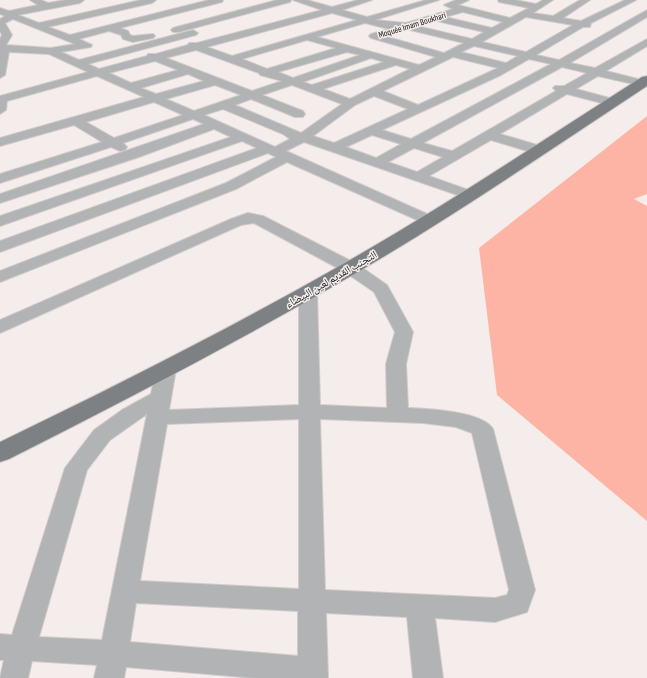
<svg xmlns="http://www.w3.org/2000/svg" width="647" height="678" font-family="'Sofia Sans Condensed','Noto Naskh Arabic',sans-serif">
	<rect width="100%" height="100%" fill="#f4edeb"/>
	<polygon fill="#feb4a5" points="647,116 647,194 634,199 647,206 647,521 497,395 479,248"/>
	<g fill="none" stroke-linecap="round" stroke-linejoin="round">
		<g stroke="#d1cbc9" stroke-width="2">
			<g id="minor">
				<path d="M30,0H41L48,3L66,0H84L80,3L18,15L39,23L141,0H156L152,3L48,27L70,35L209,0H223L222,2L120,28L128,31L130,35L133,36L153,34L155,36L153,38L133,42L123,39L121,35L109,31L79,39L92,45L91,47L61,52L79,60L193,30L198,33L196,35L88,64L99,69L147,56L148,54H156L188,45L189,43H197L322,10L293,0H307L332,7L358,0H372L342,10L367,17L426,0H439L375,20L406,23L453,9L444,5L456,0H469L458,5L510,18L529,8L499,2L498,0H515L536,4L543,0H553L533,13L553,16L580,0H590L563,18L581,21L625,0H636L591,23L590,27H583L536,55L559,60L647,10V17L570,63L595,68L647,39V46L606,71L646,81L647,84L642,86L598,76L576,89L617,100L619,102L617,104L613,106L567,94L500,134L544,147L546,150L544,153H534L491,140L429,176L474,192L476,195L474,198L469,199L304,142L286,151L434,217L437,220L434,223H424L287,162L236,189L0,282V271L226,183L276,157L268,153L0,252V241L257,148L242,141L0,226V216L231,137L214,129L139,157L0,203V194L204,124L193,119L123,143L127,147L125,150L120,151L111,147L0,183V174L102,142L74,125L0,146V138L144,97L97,76L7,101L6,110L0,114V96L88,72L49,54L9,52L5,75L0,78V39L2,35L0,31V19L5,16L0,14V8L9,11L38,5ZM463,12L503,22L492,28L445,17ZM332,13L357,20L232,56L207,47ZM526,17L573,25L526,52L482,42ZM13,19L75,44L51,48L6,45L12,35L5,23ZM435,20L437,21L484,32L472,39L417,26ZM365,23L389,29L371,34L369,36L371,38L436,57L419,65L317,37ZM406,29L464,43L444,53L384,36ZM307,40L336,48L267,69L242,59ZM474,46L518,56L506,63L461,52ZM196,50L259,73L260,75L282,81L252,91L166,58ZM347,52L360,55L293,78L278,72ZM453,57L498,68L418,105L383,91ZM371,58L384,62L312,85L303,82ZM529,59L551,64L411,139L382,130L501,75ZM155,61L178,70L131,83L109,73ZM396,65L410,69L350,99L323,89ZM562,67L587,73L564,86H555L553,88L556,91L452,151L423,143ZM188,74L204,81L156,94L141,88ZM215,85L241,95L194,111L166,99ZM292,85L342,104L301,133L235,105L251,99L295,117H303L305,114L303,111L262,95ZM374,96L408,109L334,143L313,136L355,105ZM154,102L183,115L114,138L86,122ZM223,109L283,134L290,139L275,147L204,115ZM372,135L401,144L376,158L346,147ZM414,148L443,157L417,172L388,162Z"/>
				<polygon points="277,0 291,0 290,2 179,32 173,32 171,30 173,28"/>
				<path d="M248,213L263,216L357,264L387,285L413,332L406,364L408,408C428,409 482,411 493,429L535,590L527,612L495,622L435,618L443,678H413L407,617L326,613L328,678H254L126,667L124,678H94L97,665L32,661L28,678H0L4,660H0V634L12,635L65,468L94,430L122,410L151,394L156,369L159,365L166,363L173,365L176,369L169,410L299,405V291L302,287L308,286L314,287L317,291L320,405L387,408L386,364L395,332L374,292L345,272L254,223L241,225L0,333V320L231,219ZM147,414L102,640L39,637L87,470L110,440ZM299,419V589L140,581L167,424ZM320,419L423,423L456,427L472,433L509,590L507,595L495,598L325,590ZM136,603L298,611V656L130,642Z"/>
			</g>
		</g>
		<g stroke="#d1cbc9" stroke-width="2">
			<path id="major" d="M647,76V86C551,149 456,215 356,273C243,339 126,400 9,459L0,462V442C116,386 231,328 343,264C445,206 543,140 642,77Z"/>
		</g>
		<use href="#minor" fill="#b1b3b5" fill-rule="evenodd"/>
		<use href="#major" fill="#7d8184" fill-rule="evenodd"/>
	</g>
	<g text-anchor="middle" stroke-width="3" stroke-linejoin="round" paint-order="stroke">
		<g font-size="9" fill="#1c1a19" stroke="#f4edeb">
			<text transform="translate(412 25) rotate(-17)" y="3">Moquée Imam Boukhari</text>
		</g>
		<g font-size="11" fill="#1c1a19" stroke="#f4edeb">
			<text transform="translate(331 279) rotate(-30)" y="4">التجنب القديم لعين البيضاء</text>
		</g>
	</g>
</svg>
